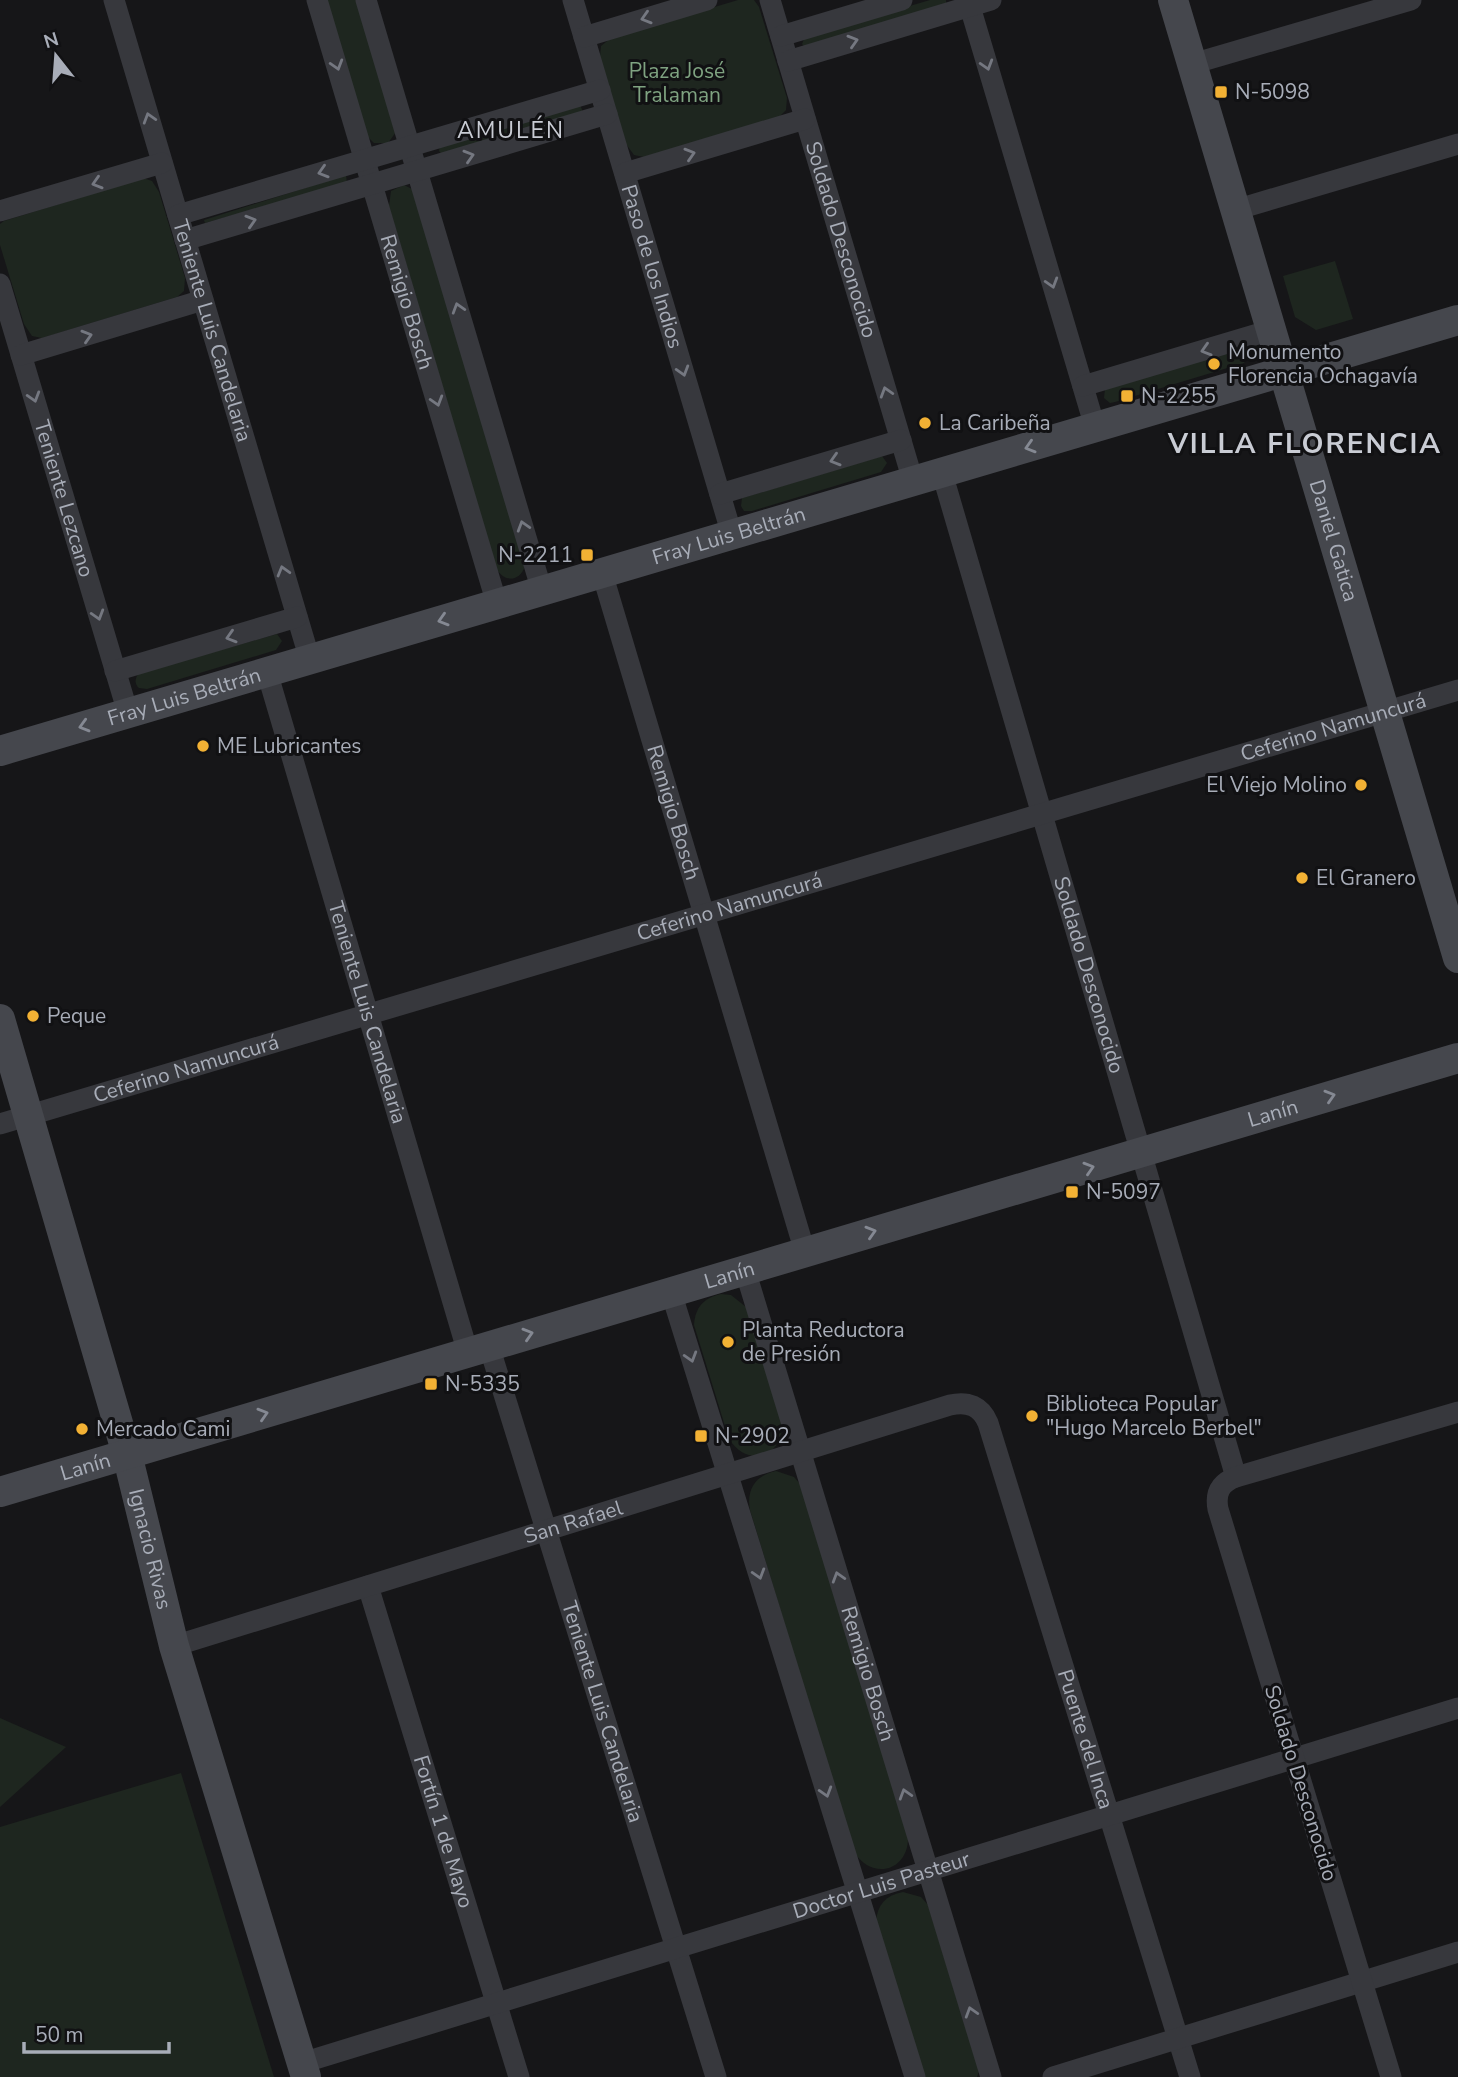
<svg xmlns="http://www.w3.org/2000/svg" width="1458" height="2077" font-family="'Nunito Sans',sans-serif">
	<rect width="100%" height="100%" fill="#161618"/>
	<g fill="#1e261f">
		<polygon points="327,0 358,0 396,132 388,143 374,143 367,136"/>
		<polygon points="738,0 754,0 759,7 787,98 786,110 779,117 644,157 634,155 626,144 600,57 601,46 611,38"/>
		<polygon points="930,0 946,0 946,4 805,47 802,44 805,37"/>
		<polygon points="580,105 583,112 442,154 439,151 440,146"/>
		<polygon points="346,175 347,183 205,223 204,220"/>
		<polygon points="143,178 152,181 159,192 185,278 184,291 177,297 42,338 32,336 24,324 0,245 0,224 4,221"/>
		<path d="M404,185L412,189L525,566C520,581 506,583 497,570L389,206L391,191Z"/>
		<polygon points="1335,261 1353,319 1316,330 1295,317 1283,276"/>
		<polygon points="1245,347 1250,354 1244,363 1115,402 1110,403 1104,398 1105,389"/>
		<polygon points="882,456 887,463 881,472 752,511 744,511 741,506 742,498"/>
		<path d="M277,634L282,641L276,650L147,689L139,688C134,684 135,678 139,673Z"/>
		<path d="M721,1294L731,1295L746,1307L782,1422C784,1457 748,1469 729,1439L694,1325C695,1307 704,1298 721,1294Z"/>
		<path d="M776,1471L794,1477L801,1485L908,1835C910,1870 873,1882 854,1852L750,1510C746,1489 756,1475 776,1471Z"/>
		<polygon points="0,1718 66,1747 0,1807"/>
		<polygon points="181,1773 274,2077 0,2077 0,1827"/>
		<path d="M903,1892L921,1897L928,1905L979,2071L977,2077H924L876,1922C877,1905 886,1895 903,1892Z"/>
	</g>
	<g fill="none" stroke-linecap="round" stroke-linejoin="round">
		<g stroke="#37383d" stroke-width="21">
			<path id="s1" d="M114,0L310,660"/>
			<path id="s2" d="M317,0L497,604"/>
			<polyline points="366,0 542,591"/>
			<path id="s3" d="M573,0L732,535"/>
			<path id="s4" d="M770,0L913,481"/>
			<polyline points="968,0 1095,427"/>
			<polyline points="781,36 902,0"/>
			<polyline points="584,37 707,0"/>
			<polyline points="788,61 991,0"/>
			<polyline points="1192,64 1411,0"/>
			<polyline points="625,173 805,119"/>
			<polyline points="1235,210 1458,144"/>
			<polyline points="0,211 162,163"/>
			<polyline points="178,215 600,90"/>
			<polyline points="185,240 607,114"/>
			<path id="s5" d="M0,284L128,713"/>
			<polyline points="21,355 203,300"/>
			<polyline points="1083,386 1271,330"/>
			<path id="s6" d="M942,473L1236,1477"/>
			<polyline points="720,494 901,440"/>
			<path id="s7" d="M602,573L805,1252"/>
			<polyline points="115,671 297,617"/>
			<path id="s8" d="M267,672L468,1353"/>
			<path id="s9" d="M0,1124L1458,690"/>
			<path id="s10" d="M745,1270L991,2077"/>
			<polyline points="671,1292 915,2077"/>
			<path id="s11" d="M489,1346L716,2077"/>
			<path id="s12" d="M368,1586L519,2077"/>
			<path id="s13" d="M174,1646L950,1405C968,1401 981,1406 988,1423L1190,2077"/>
			<path id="s14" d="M302,2063L1458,1708"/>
			<polyline points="1053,2077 1458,1952"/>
			<path d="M1391,2077L1218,1509C1215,1493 1220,1483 1236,1477L1458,1412"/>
		</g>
		<g stroke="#45474d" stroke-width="30">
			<path id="s15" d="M1173,0L1458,958"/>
			<path id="s16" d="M0,751L1458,320"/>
			<path id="s17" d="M0,1019L127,1454L174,1646L306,2077"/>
			<path id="s18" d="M0,1492L1458,1058"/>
		</g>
	</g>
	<defs><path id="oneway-chevron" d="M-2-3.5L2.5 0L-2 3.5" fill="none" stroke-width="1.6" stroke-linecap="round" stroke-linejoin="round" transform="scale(1.75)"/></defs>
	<g stroke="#757881">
		<use href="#oneway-chevron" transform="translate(646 18) rotate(163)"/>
		<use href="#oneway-chevron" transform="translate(853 41) rotate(-17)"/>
		<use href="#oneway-chevron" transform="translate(337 65) rotate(73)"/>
		<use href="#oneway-chevron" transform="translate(987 65) rotate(73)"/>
		<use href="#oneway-chevron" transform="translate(149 118) rotate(-107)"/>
		<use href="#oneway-chevron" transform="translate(690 154) rotate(-17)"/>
		<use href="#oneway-chevron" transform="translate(469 156) rotate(-17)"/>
		<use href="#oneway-chevron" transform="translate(323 172) rotate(163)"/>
		<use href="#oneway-chevron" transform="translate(97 183) rotate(163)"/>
		<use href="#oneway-chevron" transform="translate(251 221) rotate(-17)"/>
		<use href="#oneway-chevron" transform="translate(1052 283) rotate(73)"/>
		<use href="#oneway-chevron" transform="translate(458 308) rotate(-107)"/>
		<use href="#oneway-chevron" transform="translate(87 336) rotate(-17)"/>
		<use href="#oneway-chevron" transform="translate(1206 350) rotate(163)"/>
		<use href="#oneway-chevron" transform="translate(683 371) rotate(73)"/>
		<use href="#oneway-chevron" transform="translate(886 392) rotate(-107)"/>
		<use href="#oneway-chevron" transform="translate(34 397) rotate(73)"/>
		<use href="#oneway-chevron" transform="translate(437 401) rotate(73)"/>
		<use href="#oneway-chevron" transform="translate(835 460) rotate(163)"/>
		<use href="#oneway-chevron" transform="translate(523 526) rotate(-107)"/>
		<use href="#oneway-chevron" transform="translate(283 571) rotate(-106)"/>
		<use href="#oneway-chevron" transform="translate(98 615) rotate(73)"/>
		<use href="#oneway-chevron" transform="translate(231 637) rotate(163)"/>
		<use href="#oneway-chevron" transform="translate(691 1357) rotate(73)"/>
		<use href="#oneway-chevron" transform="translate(759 1574) rotate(73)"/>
		<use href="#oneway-chevron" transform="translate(838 1577) rotate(-107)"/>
		<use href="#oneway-chevron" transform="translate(826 1792) rotate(73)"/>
		<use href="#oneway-chevron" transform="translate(905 1794) rotate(-107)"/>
		<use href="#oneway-chevron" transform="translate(971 2012) rotate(-107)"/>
	</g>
	<g stroke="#858993">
		<use href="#oneway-chevron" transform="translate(1030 447) rotate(163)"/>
		<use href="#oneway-chevron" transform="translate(443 620) rotate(163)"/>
		<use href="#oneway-chevron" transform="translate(84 726) rotate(164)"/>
		<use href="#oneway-chevron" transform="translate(1330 1096) rotate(-17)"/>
		<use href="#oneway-chevron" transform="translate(1089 1168) rotate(-17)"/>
		<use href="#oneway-chevron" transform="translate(871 1232) rotate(-17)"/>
		<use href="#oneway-chevron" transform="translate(528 1334) rotate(-17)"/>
		<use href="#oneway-chevron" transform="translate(263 1414) rotate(-17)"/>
	</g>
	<g fill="#f2b134" stroke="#111113" stroke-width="2.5">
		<rect x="1214" y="85" width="14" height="14" rx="3.5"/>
		<circle cx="1214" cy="364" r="7"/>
		<rect x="1120" y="389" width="14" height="14" rx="3.5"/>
		<circle cx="925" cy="423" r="7"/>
		<rect x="580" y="548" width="14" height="14" rx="3.5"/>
		<circle cx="203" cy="746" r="7"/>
		<circle cx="1361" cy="785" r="7"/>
		<circle cx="1302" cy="878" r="7"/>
		<circle cx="33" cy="1016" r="7"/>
		<rect x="1065" y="1185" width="14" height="14" rx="3.5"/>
		<circle cx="728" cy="1342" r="7"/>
		<rect x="424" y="1377" width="14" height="14" rx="3.5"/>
		<circle cx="1032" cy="1416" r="7"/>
		<circle cx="82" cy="1429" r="7"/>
		<rect x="694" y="1429" width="14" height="14" rx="3.5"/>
	</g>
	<g text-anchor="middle" stroke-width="6" stroke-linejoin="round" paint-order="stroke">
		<g font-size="21" fill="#7fa381" stroke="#111113">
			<text x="677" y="78">Plaza José<tspan x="677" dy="24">Tralaman</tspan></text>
		</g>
		<g font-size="21" fill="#a8adb8" stroke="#111113" text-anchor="start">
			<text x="1235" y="99">N-5098</text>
			<text x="1228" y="359">Monumento<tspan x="1228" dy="24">Florencia Ochagavía</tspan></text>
			<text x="1141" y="403">N-2255</text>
			<text x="939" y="430">La Caribeña</text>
			<text x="573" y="562" text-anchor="end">N-2211</text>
			<text x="217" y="753">ME Lubricantes</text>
			<text x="1347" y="792" text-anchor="end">El Viejo Molino</text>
			<text x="1316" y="885">El Granero</text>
			<text x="47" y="1023">Peque</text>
			<text x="1086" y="1199">N-5097</text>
			<text x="742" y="1337">Planta Reductora<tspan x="742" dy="24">de Presión</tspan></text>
			<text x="445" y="1391">N-5335</text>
			<text x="1046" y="1411">Biblioteca Popular<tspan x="1046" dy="24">"Hugo Marcelo Berbel"</tspan></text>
			<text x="96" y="1436">Mercado Cami</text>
			<text x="715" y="1443">N-2902</text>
		</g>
		<g font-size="21" fill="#a8adb8" stroke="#111113">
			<text dy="7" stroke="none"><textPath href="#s4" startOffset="250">Soldado Desconocido</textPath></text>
			<text dy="7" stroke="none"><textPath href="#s3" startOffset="278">Paso de los Indios</textPath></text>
			<text dy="7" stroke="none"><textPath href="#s2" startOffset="315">Remigio Bosch</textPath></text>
			<text dy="7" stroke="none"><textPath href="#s1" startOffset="345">Teniente Luis Candelaria</textPath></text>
			<text dy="7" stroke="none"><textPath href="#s5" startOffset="224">Teniente Lezcano</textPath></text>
			<text dy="7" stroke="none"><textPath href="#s16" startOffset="760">Fray Luis Beltrán</textPath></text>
			<text dy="7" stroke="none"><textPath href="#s15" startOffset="564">Daniel Gatica</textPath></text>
			<text dy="7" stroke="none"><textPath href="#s16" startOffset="192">Fray Luis Beltrán</textPath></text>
			<text dy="7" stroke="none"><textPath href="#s9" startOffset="1391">Ceferino Namuncurá</textPath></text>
			<text dy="7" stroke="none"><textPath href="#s7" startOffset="250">Remigio Bosch</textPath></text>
			<text dy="7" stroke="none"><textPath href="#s9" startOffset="761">Ceferino Namuncurá</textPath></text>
			<text dy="7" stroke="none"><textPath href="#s6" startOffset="523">Soldado Desconocido</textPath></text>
			<text dy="7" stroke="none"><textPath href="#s8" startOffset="355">Teniente Luis Candelaria</textPath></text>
			<text dy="7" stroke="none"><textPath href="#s9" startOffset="194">Ceferino Namuncurá</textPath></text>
			<text dy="7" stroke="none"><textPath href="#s18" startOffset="1328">Lanín</textPath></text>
			<text dy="7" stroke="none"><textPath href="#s18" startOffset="761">Lanín</textPath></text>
			<text dy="7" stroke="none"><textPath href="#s18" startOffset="89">Lanín</textPath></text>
			<text dy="7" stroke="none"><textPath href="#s13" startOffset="418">San Rafael</textPath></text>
			<text dy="7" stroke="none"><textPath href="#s17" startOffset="551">Ignacio Rivas</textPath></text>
			<text dy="7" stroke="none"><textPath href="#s10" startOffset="422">Remigio Bosch</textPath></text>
			<text dy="7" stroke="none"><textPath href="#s11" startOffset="383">Teniente Luis Candelaria</textPath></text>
			<text dy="7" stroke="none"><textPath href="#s13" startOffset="1190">Puente del Inca</textPath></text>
			<text transform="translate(1301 1783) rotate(73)" y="7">Soldado Desconocido</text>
			<text dy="7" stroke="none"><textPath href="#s12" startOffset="257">Fortín 1 de Mayo</textPath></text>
			<text dy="7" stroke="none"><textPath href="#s14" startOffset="606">Doctor Luis Pasteur</textPath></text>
		</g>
		<g font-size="23" letter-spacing="2" fill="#c9ccd4" stroke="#111113">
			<text x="511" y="138">AMULÉN</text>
		</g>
		<g font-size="28" font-weight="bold" letter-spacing="2" fill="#c9ccd4" stroke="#111113">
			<text x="1305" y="453">VILLA FLORENCIA</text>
		</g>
	</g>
	<g transform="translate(56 56) rotate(343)" stroke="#111113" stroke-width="5" paint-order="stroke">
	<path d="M0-5L12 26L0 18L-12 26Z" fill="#a8adb8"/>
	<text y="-10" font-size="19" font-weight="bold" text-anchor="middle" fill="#a8adb8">N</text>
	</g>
	<path d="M24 2042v10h145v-10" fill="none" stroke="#a8adb8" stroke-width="3.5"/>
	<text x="35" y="2042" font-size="21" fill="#a8adb8" stroke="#111113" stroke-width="5" paint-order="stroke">50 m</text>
</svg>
